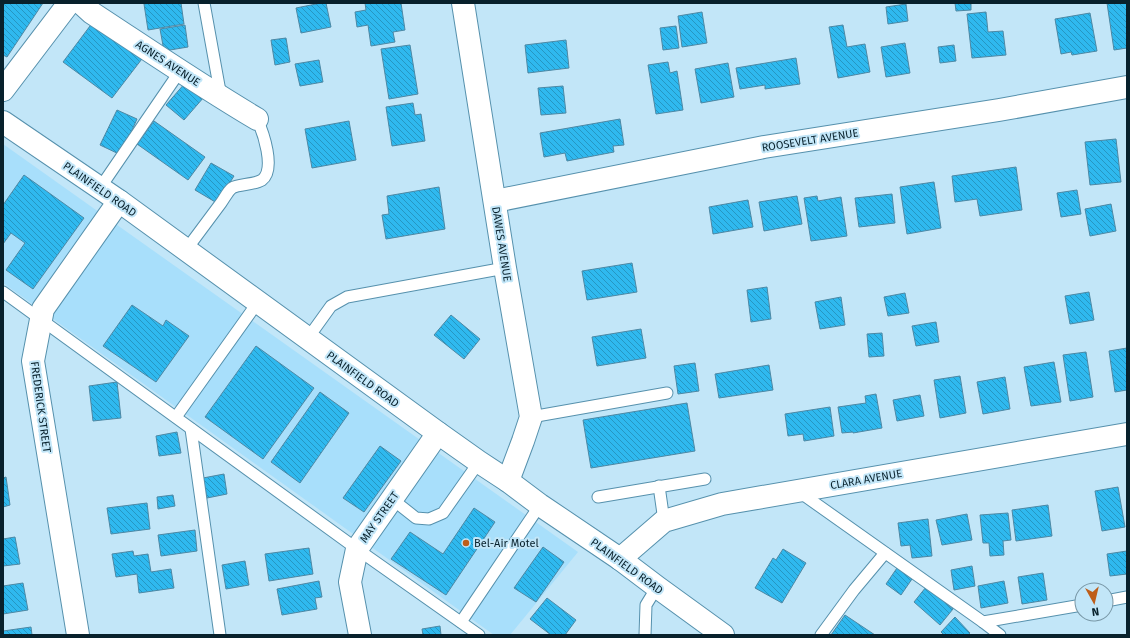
<svg xmlns="http://www.w3.org/2000/svg" width="1130" height="638" font-family="'Fira Sans',sans-serif">
	<defs>
		<pattern id="building-back-hatch" width="6" height="6" patternUnits="userSpaceOnUse"><rect width="6" height="6" fill="#2fb9ef"/><path d="M-1 5l2 2M0 0l6 6M5-1l2 2" fill="none" stroke="#2696c2"/></pattern>
	</defs>
	<rect width="100%" height="100%" fill="#c2e6f8"/>
	<polygon fill="#a8dffb" points="3,144 578,552 510,635 494,635 3,283"/>
	<g fill="url(#building-back-hatch)" stroke="#4d88a4">
		<polygon points="3,3 43,3 7,57 3,55"/>
		<polygon points="150,3 181,3 184,24 148,30 144,4"/>
		<polygon points="321,3 326,3 331,27 301,33 296,8"/>
		<polygon points="365,3 401,3 405,30 393,32 395,42 371,46 368,25 357,27 355,12 366,10"/>
		<polygon points="955,3 971,3 971,10 956,11"/>
		<polygon points="1107,3 1127,3 1127,48 1114,50"/>
		<polygon points="906,4 908,21 888,24 886,7"/>
		<polygon points="702,12 707,43 682,47 678,16"/>
		<polygon points="986,12 988,32 1003,31 1006,55 972,58 967,14"/>
		<polygon points="1090,13 1097,51 1072,55 1071,52 1061,54 1055,19"/>
		<polygon points="99,14 148,51 112,98 63,62"/>
		<polygon points="185,25 188,47 164,51 160,29"/>
		<polygon points="843,25 847,47 865,44 870,72 838,78 829,27"/>
		<polygon points="676,26 679,48 663,50 660,28"/>
		<polygon points="286,38 290,62 275,65 271,40"/>
		<polygon points="566,40 569,68 528,73 525,45"/>
		<polygon points="905,43 910,73 886,77 881,47"/>
		<polygon points="410,45 418,94 389,99 381,49"/>
		<polygon points="954,45 956,61 940,63 938,47"/>
		<polygon points="796,58 800,84 765,89 765,85 740,89 736,68"/>
		<polygon points="319,60 323,82 300,86 295,64"/>
		<polygon points="668,62 670,73 677,71 683,110 656,114 648,65"/>
		<polygon points="728,63 734,97 701,103 695,69"/>
		<polygon points="186,82 204,97 184,120 166,105"/>
		<polygon points="563,86 566,113 541,115 538,88"/>
		<polygon points="413,103 415,115 421,114 425,141 392,146 386,107"/>
		<polygon points="117,110 137,119 121,155 100,145"/>
		<polygon points="620,119 624,145 613,146 614,152 567,161 565,153 544,157 540,133"/>
		<polygon points="154,121 205,157 188,180 137,144"/>
		<polygon points="349,121 356,160 312,168 305,129"/>
		<polygon points="1116,139 1121,182 1090,185 1085,142"/>
		<polygon points="211,163 234,176 217,203 195,190"/>
		<polygon points="1016,167 1022,210 980,216 977,199 955,202 952,176"/>
		<polygon points="24,175 84,218 33,289 6,270 25,243 11,233 3,244 3,205"/>
		<polygon points="934,182 941,228 907,234 900,187"/>
		<polygon points="439,187 445,229 386,239 382,215 389,214 387,196"/>
		<polygon points="1077,190 1081,214 1061,217 1057,193"/>
		<polygon points="892,194 895,223 859,227 855,198"/>
		<polygon points="797,196 802,224 764,231 759,202"/>
		<polygon points="817,196 818,201 841,197 847,236 811,241 804,198"/>
		<polygon points="748,200 753,227 713,234 709,207"/>
		<polygon points="1111,204 1116,231 1090,236 1085,209"/>
		<polygon points="632,263 637,292 587,300 582,271"/>
		<polygon points="767,287 771,319 751,322 747,290"/>
		<polygon points="1089,292 1094,320 1070,324 1065,296"/>
		<polygon points="905,293 909,313 888,316 884,297"/>
		<polygon points="841,297 845,325 820,329 815,302"/>
		<polygon points="132,305 163,326 166,320 189,336 156,382 103,346"/>
		<polygon points="451,315 480,339 464,359 434,335"/>
		<polygon points="936,322 939,342 916,346 912,326"/>
		<polygon points="641,329 646,358 597,366 592,337"/>
		<polygon points="882,333 884,356 869,357 867,334"/>
		<polygon points="256,346 314,388 263,459 205,417"/>
		<polygon points="1127,348 1127,390 1115,392 1109,351"/>
		<polygon points="1086,352 1093,397 1070,401 1063,355"/>
		<polygon points="1054,362 1061,402 1031,406 1024,367"/>
		<polygon points="695,363 699,391 678,394 674,366"/>
		<polygon points="769,365 773,390 719,398 715,374"/>
		<polygon points="960,376 966,413 940,418 934,380"/>
		<polygon points="1005,377 1010,409 983,414 977,382"/>
		<polygon points="117,382 121,418 93,421 89,386"/>
		<polygon points="320,392 349,413 300,483 271,462"/>
		<polygon points="876,394 882,428 853,433 853,432 842,433 838,407 866,403 865,396"/>
		<polygon points="920,395 924,416 897,421 893,400"/>
		<polygon points="687,403 695,451 591,468 583,420"/>
		<polygon points="830,407 834,436 804,441 803,434 788,436 785,414"/>
		<polygon points="177,432 181,453 159,456 156,436"/>
		<polygon points="380,446 401,461 364,512 343,498"/>
		<polygon points="224,474 227,494 207,498 203,478"/>
		<polygon points="6,477 10,505 3,507 3,478"/>
		<polygon points="1118,487 1125,527 1102,531 1095,491"/>
		<polygon points="173,495 175,506 158,509 157,497"/>
		<polygon points="147,503 150,529 111,534 107,508"/>
		<polygon points="1048,505 1052,536 1016,541 1012,510"/>
		<polygon points="474,508 495,522 446,595 391,559 410,532 443,554"/>
		<polygon points="1008,513 1011,540 1003,541 1004,555 990,556 989,543 983,543 980,515"/>
		<polygon points="967,514 972,540 942,545 936,520"/>
		<polygon points="928,519 932,556 912,558 910,545 901,546 898,523"/>
		<polygon points="195,530 197,551 161,556 158,535"/>
		<polygon points="15,537 20,564 3,566 3,539"/>
		<polygon points="543,547 564,562 536,602 514,588"/>
		<polygon points="309,548 313,574 269,581 265,554"/>
		<polygon points="783,549 806,563 782,603 755,588 773,558 776,560"/>
		<polygon points="133,551 134,556 148,554 151,572 171,569 174,588 139,593 137,574 116,577 112,554"/>
		<polygon points="1127,551 1127,574 1110,576 1107,554"/>
		<polygon points="245,561 249,585 226,589 222,565"/>
		<polygon points="972,566 975,586 954,590 951,570"/>
		<polygon points="897,568 912,579 901,595 886,584"/>
		<polygon points="1043,573 1047,600 1022,604 1018,577"/>
		<polygon points="319,581 322,597 315,598 317,609 282,615 277,589"/>
		<polygon points="1004,581 1008,603 981,608 978,586"/>
		<polygon points="23,583 28,610 3,614 3,586"/>
		<polygon points="926,587 953,609 940,625 914,602"/>
		<polygon points="547,598 576,620 565,635 551,635 530,619"/>
		<polygon points="845,615 875,635 831,635"/>
		<polygon points="955,617 970,633 968,635 944,635 941,632"/>
		<polygon points="440,626 441,635 423,635 422,629"/>
		<polygon points="31,627 32,635 3,635 3,631"/>
	</g>
	<g fill="none" stroke-linecap="round" stroke-linejoin="round">
		<g stroke="#5691ad" stroke-width="13">
			<g id="lane">
				<polyline points="204,3 221,97"/>
				<polyline points="100,188 180,71"/>
				<path d="M186,250C198,234 209,219 221,203C224,199 228,191 232,188C238,184 254,185 262,180C276,169 263,132 257,119"/>
				<polyline points="3,292 357,549 479,635"/>
				<polyline points="308,338 331,306 347,297 505,268"/>
				<polyline points="176,417 258,302"/>
				<polyline points="531,417 667,393"/>
				<polyline points="191,429 220,635"/>
				<polyline points="659,486 664,521"/>
				<polyline points="798,491 983,622 1082,605"/>
				<polyline points="598,497 705,479"/>
				<polyline points="392,499 416,518 429,519 443,513 479,462"/>
				<polyline points="1106,601 1127,597"/>
				<polyline points="461,622 540,505"/>
				<polyline points="983,622 1000,635"/>
				<polyline points="645,635 646,605 657,587"/>
				<polyline points="821,635 854,590 885,553"/>
			</g>
		</g>
		<g stroke="#5691ad" stroke-width="24">
			<g id="street">
				<path d="M81,3L92,13C147,49 201,86 257,119"/>
				<polyline points="463,3 505,268 531,417 523,441 508,481"/>
				<polyline points="3,90 69,3"/>
				<polyline points="495,201 764,147 999,110 1127,87"/>
				<polyline points="620,559 664,521 722,504 1127,434"/>
				<polyline points="78,635 33,361 43,309 119,201"/>
				<polyline points="360,635 350,582 357,549 438,433"/>
			</g>
		</g>
		<g stroke="#5691ad" stroke-width="24">
			<polyline id="primary" points="3,122 119,201 438,433 479,462 508,481 540,505 620,559 657,587 723,635"/>
		</g>
		<use href="#lane" stroke="#fff" stroke-width="11"/>
		<use href="#street" stroke="#fff" stroke-width="22"/>
		<use href="#primary" stroke="#fff" stroke-width="22"/>
	</g>
	<circle fill="#be5e1a" stroke="#c2e6f8" stroke-width="1.5" cx="466" cy="543" r="4"/>
	<g text-anchor="middle" stroke-width="4" stroke-linejoin="round" paint-order="stroke">
		<g font-size="11" fill="#08212c" stroke="#c2e6f8">
			<text transform="translate(168 63) rotate(33)" y="4">AGNES AVENUE</text>
			<text transform="translate(810 140) rotate(-9)" y="4">ROOSEVELT AVENUE</text>
			<text transform="translate(100 189) rotate(35)" y="4">PLAINFIELD ROAD</text>
			<text transform="translate(502 244) rotate(81)" y="4">DAWES AVENUE</text>
			<text transform="translate(363 379) rotate(36)" y="4">PLAINFIELD ROAD</text>
			<text transform="translate(41 407) rotate(82)" y="4">FREDERICK STREET</text>
			<text transform="translate(866 479) rotate(-10)" y="4">CLARA AVENUE</text>
			<text transform="translate(379 517) rotate(-55)" y="4">MAY STREET</text>
			<text transform="translate(627 566) rotate(36)" y="4">PLAINFIELD ROAD</text>
		</g>
		<g font-size="11" fill="#08212c" stroke="#c2e6f8" text-anchor="start">
			<text x="474" y="547">Bel-Air Motel</text>
		</g>
	</g>
	<rect width="1130" height="638" fill="none" stroke="#08212c" stroke-width="8"/>
	<g transform="translate(1094 602) rotate(172)"><circle r="19" fill="#c2e6f8" stroke="#7897a6"/>
	<path d="M0-3L7 15L0 10L-7 15Z" fill="#be5e1a"/>
	<text y="-6" font-size="11" font-weight="bold" text-anchor="middle" fill="#08212c">N</text>
	</g>
</svg>
